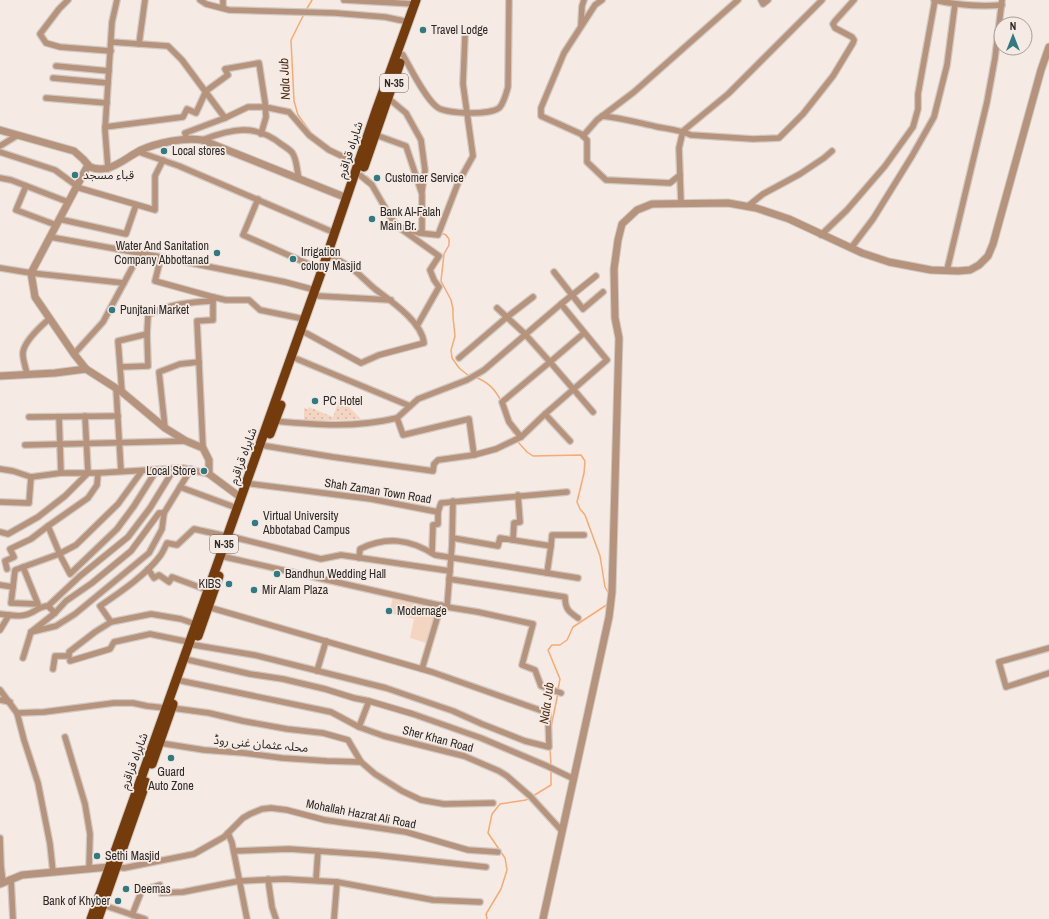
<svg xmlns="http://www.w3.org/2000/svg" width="1049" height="919" font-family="'Archivo Narrow','Noto Sans Arabic',sans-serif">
	<defs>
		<pattern id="garden-dots" width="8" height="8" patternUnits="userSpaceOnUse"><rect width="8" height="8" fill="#f4d5c2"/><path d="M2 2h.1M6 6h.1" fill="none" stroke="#d1b7a7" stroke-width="1.8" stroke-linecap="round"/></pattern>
	</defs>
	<rect width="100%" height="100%" fill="#f5ebe4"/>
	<polygon fill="url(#garden-dots)" points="340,398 361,419 315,421 304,420 304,408 308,409 309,407 333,417"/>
	<polygon fill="#f4d5c2" points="394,593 441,601 426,643 410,638 414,619 389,613"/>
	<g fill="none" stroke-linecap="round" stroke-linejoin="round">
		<g stroke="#f9a973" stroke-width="1.5">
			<polyline points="306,10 312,0"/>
			<polyline points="304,14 291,40 294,101 298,115 312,134"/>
			<polyline points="367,176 374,183"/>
			<polyline points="441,233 446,235 449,239 449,245 444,254 441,281 451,300 453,309 453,317 455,336 451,350 452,358 459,368 469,376"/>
			<path d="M475,377C488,382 495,389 501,401"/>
			<polyline points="511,429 513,433"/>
			<polyline points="518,442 527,452 533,456 581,455 585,461 584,473 577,502 580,509 585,515 600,556 605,587 609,594"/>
			<polyline points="558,689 560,679 548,650 552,645 560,645 567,640 573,627 608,604"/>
			<polyline points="551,727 558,693"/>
			<polyline points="550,748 551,767"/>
			<polyline points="533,796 551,785 551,770"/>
			<polyline points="487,919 486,914 501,889 507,870 505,858 488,833 492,814 500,804 526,800 529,798"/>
		</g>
		<g stroke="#d1c8c2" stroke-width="8">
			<g id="minor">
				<polyline points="68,0 59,9 40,34 46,43 60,47 111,51"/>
				<polyline points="200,0 206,4 229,10 335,13 385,17 409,22"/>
				<polyline points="344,0 415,4"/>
				<polyline points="602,0 595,5 564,53 541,108 541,116 581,134 587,140 587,162 606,180 670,183 680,175"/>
				<polyline points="761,0 763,4 768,0"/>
				<path d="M934,0C957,5 979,7 1002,5"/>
				<polyline points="223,8 223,0"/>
				<polyline points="581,25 582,6 584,0"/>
				<polyline points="111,42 168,46 182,60 225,118 185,133 187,139"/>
				<polyline points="139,44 145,0"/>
				<path d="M403,55C411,69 425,98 437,107C445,114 492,116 500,107C504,102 506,94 508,87L509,0"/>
				<polyline points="56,66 109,71"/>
				<polyline points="53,78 108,83"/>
				<polyline points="46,98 107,103"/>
				<polyline points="388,98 406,113 421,140 425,170 422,191"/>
				<path d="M602,116C622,118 639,123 658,127C669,129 680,130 691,135L753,139L779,138L803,114L833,76L853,43L854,40L852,37L835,28L833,24L835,21L854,0"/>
				<polyline points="225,118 248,107 265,107 289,112 309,135 329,150 352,161"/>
				<polyline points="105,127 183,117 187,109 196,113 206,91 228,75 225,69 259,63 265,102 266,117 261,134"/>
				<polyline points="376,135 406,146 422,194 422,233"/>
				<polyline points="583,136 597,120 634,92 738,0"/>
				<path d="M202,140C231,129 255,123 281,144C285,147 291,150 293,154C297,161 297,171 299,179"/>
				<polyline points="0,146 18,135"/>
				<polyline points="0,152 55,170 77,186"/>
				<polyline points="139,152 179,166 335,233"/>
				<polyline points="108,169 105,130 112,22 117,0"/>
				<polyline points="361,176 372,185 391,218 397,226 439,256 430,270 434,280 439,287 417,326"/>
				<polyline points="0,178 11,180 68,202"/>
				<polyline points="26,186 16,210 56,225"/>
				<polyline points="76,187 155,210 155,176 163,160"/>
				<polyline points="258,199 243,235 322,270"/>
				<polyline points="681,203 679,148 683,131 728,94 822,0"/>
				<polyline points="748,206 763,194 800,174 824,158 832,151"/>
				<polyline points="59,219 126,234 136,205"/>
				<polyline points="397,226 419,233 438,235 458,183 473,156 463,84 465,35"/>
				<polyline points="821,235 847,210 885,166 913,127 918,109 918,94 935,0"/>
				<polyline points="50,237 161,257"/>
				<polyline points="851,248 873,219 912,156 934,117 947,65 955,4"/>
				<polyline points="0,268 31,273 124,283"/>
				<polyline points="947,270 987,102 995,58 1002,0"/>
				<polyline points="554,272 583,309 603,292"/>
				<polyline points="319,296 391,300"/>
				<polyline points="213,297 155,281 161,257 285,282 315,290"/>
				<polyline points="497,308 524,333 550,362 502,402 509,422 521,437"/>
				<path d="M306,333L361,363L379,355L424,343C422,322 391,301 375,289C368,283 361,276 354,270C348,265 340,261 333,257"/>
				<polyline points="584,333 550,362 593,412"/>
				<path d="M147,334L148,315C168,304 191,302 213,301"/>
				<polyline points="74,354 103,322 140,253"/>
				<polyline points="459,358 507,317 533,297"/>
				<polyline points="297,359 410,406"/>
				<polyline points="120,367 148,366 147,334 118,341 122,392"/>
				<path d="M27,374C26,368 22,358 23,352C25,340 41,326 49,319"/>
				<polyline points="116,388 121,471"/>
				<polyline points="545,414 570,441"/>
				<polyline points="29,417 118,416"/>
				<polyline points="59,417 61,473"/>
				<polyline points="397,418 418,399 467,380 484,370 561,304"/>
				<path d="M275,421C317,425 355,428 397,418L403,435L469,419L474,455"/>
				<polyline points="165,428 159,372 180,364 199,362"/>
				<polyline points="25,445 186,441"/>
				<polyline points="266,446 333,457 433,471 434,464 438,460 474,455 496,449 521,437 545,414 607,360 561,304 596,276"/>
				<polyline points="203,448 197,321 213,320 213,297 226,300 249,300 260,310 304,319"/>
				<polyline points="0,469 13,471 31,477 61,473 98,473 183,468 209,474"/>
				<polyline points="252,484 371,499 438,512 441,503 567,492"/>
				<polyline points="180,487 237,508"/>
				<polyline points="0,502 29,503 31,477"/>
				<polyline points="48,526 88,498 97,485 98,473"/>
				<polyline points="0,532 8,534 38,517 65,496 88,473 85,416"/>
				<polyline points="233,537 321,559 341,555 450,571"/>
				<polyline points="453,538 498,546 500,538 551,546 552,535 584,535"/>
				<polyline points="513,540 514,523 520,522 518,495"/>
				<polyline points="432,553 433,525 438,524 438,512"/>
				<polyline points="225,557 447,607 452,545 453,501"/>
				<path d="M359,558L360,549C387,536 410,539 435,555L578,578"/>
				<polyline points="7,569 5,561 14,557 10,549 31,539 48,526 61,557 70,574 117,529 134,506 156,471"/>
				<polyline points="148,569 154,578 159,575 169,582 172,577 207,590"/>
				<polyline points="547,573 551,546"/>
				<path d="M449,579L565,597C565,609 569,612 578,618"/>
				<polyline points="0,585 13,587 15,570 59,554 76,545 118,504 142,471"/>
				<polyline points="13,587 11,603 38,604 23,567"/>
				<polyline points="48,606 80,576 128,537 150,508 174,469"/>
				<polyline points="447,607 478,612 533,624 522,665 535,670 541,686 561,693"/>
				<path d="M0,614C8,615 18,617 25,615C35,613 38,606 48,606L55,613L66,601L92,583L131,551L159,513H164L191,469"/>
				<polyline points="111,622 151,614 181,619 195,624"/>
				<polyline points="0,630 9,615"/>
				<polyline points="31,632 56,626 75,614 149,553 162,529 164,513"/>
				<polyline points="194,645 254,655 386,688 453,711 482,724 525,741 549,747 548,713 432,672 208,607"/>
				<polyline points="1049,648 999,662 1006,687 1049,673"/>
				<polyline points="23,658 31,632 55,613"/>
				<polyline points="189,660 250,674 283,679 325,689 354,698 369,701 413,714 481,738 547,766 574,779"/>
				<polyline points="70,661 110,649 114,642 150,634 189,642"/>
				<path d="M53,669L55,656H69V652L95,632L111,622L100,606C119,593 146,575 160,556C163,552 165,547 167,543L177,545L194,529L226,536"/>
				<polyline points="422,669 441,605"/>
				<polyline points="317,671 326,641"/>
				<polyline points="182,681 331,712 359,727"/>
				<polyline points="0,690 17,713 24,740 38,783 50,844 53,872"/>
				<polyline points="0,700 10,702"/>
				<polyline points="369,701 359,727 384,736 464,756 499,771 507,776 530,796 562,831"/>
				<polyline points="172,708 209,713 243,721 287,729 323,733 348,740 361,762 375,774 402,791 421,800 444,804 493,803"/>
				<polyline points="17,713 44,712 114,703 133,703 147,706 166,708"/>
				<polyline points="65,737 85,804 90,834 89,868"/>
				<polyline points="160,743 204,750 244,753 282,758 327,761 361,762"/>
				<polyline points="228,833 232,843 247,919"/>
				<polyline points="0,838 1,866 3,882"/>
				<polyline points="234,851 289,849 376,855 486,867"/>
				<polyline points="116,867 124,868 194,854 224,837 243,818 250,814 262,809 271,808 287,810 325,820 406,832 468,850 498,852"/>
				<polyline points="11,879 13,919"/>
				<polyline points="268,879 272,907 276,919"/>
				<polyline points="316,880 318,851"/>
				<polyline points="103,905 145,919"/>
				<polyline points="132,915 142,890 160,885 161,893 183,892 239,881 285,879 337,882 433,900 480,902"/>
				<polyline points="334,919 337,882"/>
			</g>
		</g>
		<g stroke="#d1c8c2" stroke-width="9">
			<g id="tertiary">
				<path d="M0,130L74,151L83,159L90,167C109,175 125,158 141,150C157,143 184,137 202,140L347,198"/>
				<polyline points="88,165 31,273 35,297 74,354 86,369 122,392 165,428 186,441 203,448 209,460 209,474 240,497"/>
				<polyline points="0,376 55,373 86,369"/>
				<polyline points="0,884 22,875 109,867"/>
				<polyline points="543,919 609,617 612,592 619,338 615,318 614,269 618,240 622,224 637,210 652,204 728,203 756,208 789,219 862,253 889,262 931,270 958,271 970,270 979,265 988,256 993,244 1041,70 1049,47"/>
			</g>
		</g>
		<g stroke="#d1c8c2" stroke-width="11">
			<g id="trunk">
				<polyline points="364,167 400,63"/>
				<polyline points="270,434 281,405"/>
				<polyline points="198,636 219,576"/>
				<polyline points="152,764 173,704"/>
				<polyline points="91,919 322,270 376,111 416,0"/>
				<polyline points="98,919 146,782"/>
			</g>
		</g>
		<use href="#minor" stroke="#b6937c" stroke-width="5.5"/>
		<use href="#tertiary" stroke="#b6937c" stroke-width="7"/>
		<use href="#trunk" stroke="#743b0c" stroke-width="9"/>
	</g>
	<g fill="#327a82" stroke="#f5ebe4" stroke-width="1.5">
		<circle cx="423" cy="30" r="4"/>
		<circle cx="164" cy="151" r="4"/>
		<circle cx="75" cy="175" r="4"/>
		<circle cx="377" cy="178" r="4"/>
		<circle cx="372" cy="219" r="4"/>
		<circle cx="217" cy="253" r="4"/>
		<circle cx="293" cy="259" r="4"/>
		<circle cx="112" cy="310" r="4"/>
		<circle cx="315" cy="401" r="4"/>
		<circle cx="204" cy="471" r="4"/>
		<circle cx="255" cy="523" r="4"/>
		<circle cx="277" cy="574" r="4"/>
		<circle cx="229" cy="584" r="4"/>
		<circle cx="254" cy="590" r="4"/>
		<circle cx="389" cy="611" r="4"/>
		<circle cx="171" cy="758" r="4"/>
		<circle cx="97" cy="856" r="4"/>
		<circle cx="126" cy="889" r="4"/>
		<circle cx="118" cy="901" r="4"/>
	</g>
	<g text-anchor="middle" stroke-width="3.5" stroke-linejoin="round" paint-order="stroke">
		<g fill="#f5ebe4" stroke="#68625f" stroke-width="1">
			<rect x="380" y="74" width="28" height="18" rx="3"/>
			<rect x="210" y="535" width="28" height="18" rx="3"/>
		</g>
		<g font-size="11" font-weight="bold" fill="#2c2826">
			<text x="394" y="87">N-35</text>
			<text x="224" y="548">N-35</text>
		</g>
		<g font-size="12" fill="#2c2826" stroke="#f5ebe4" text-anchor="start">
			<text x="431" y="34">Travel Lodge</text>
			<text x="172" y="155">Local stores</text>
			<text x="83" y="179">قباء مسجد</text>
			<text x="385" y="182">Customer Service</text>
			<text x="380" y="216">Bank Al-Falah<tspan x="380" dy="14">Main Br.</tspan></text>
			<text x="209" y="250" text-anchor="end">Water And Sanitation<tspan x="209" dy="14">Company Abbottanad</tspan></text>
			<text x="301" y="256">Irrigation<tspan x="301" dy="14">colony Masjid</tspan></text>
			<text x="120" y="314">Punjtani Market</text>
			<text x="323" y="405">PC Hotel</text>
			<text x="196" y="475" text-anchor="end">Local Store</text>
			<text x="263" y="520">Virtual University<tspan x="263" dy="14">Abbotabad Campus</tspan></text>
			<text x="285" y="578">Bandhun Wedding Hall</text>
			<text x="221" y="588" text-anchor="end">KIBS</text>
			<text x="262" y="594">Mir Alam Plaza</text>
			<text x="397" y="615">Modernage</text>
			<text x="171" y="776" text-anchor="middle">Guard<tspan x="171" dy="14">Auto Zone</tspan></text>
			<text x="105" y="860">Sethi Masjid</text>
			<text x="134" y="893">Deemas</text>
			<text x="110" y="905" text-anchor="end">Bank of Khyber</text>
		</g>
		<g font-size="12" fill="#2c2826" stroke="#f5ebe4">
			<text transform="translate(350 150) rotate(-72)" y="4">شاہراہ قراقرم</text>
			<text transform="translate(243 456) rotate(-70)" y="4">شاہراہ قراقرم</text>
			<text transform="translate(378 491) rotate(9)" y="4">Shah Zaman Town Road</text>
			<text transform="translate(438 739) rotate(15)" y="4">Sher Khan Road</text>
			<text transform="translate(261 744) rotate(5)" y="4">محلہ عثمان غنی روڈ</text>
			<text transform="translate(134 761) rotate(-70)" y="4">شاہراہ قراقرم</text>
			<text transform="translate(361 814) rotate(11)" y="4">Mohallah Hazrat Ali Road</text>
		</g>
		<g font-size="13" font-style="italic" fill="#4f2e17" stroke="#f5ebe4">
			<text transform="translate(284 79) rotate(-93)" y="5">Nala Jub</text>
			<text transform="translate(546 703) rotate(-82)" y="5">Nala Jub</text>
		</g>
	</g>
	<g transform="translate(1013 36)"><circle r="19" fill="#f5ebe4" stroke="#a59d98"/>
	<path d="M0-3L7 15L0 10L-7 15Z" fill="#327a82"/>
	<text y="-6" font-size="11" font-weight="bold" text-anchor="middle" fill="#2c2826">N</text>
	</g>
</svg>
